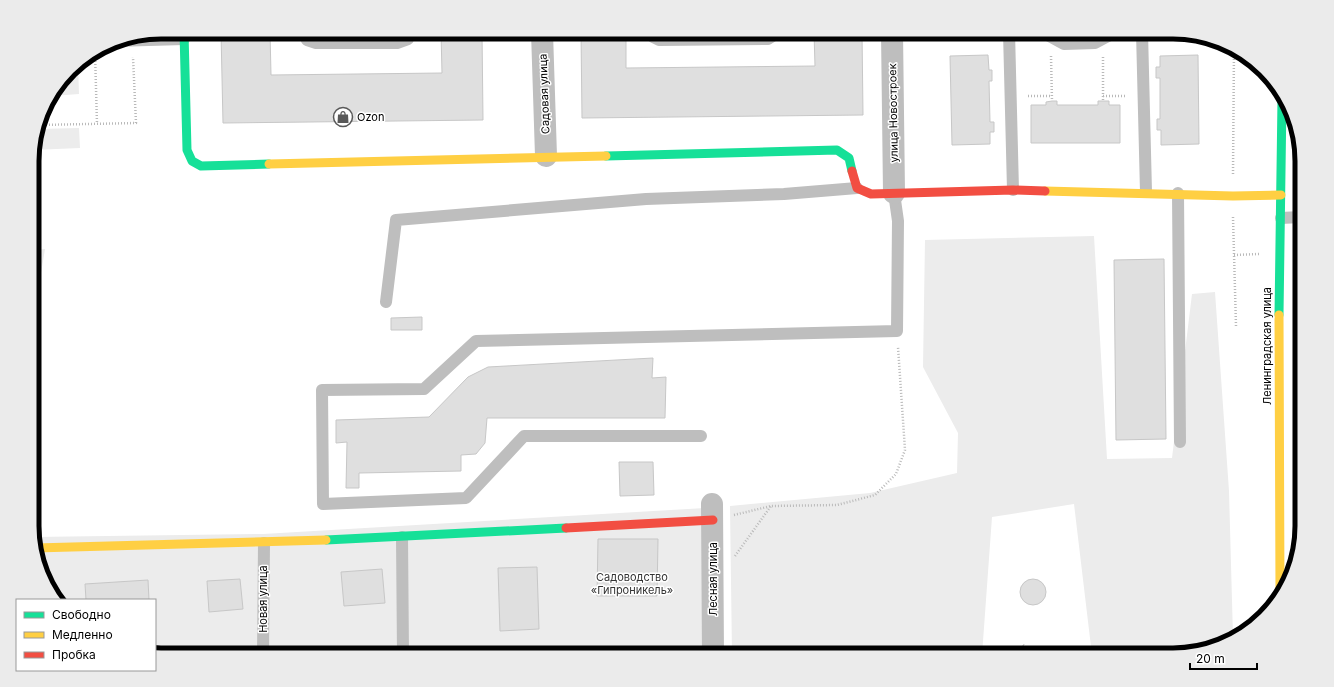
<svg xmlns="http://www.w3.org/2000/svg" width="1334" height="687" font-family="Inter,sans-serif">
	<rect width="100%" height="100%" fill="#fff"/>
	<g fill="#ececec">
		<polygon points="78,63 79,94 52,96 76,64"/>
		<polygon points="79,128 80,148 33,150 38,129"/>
		<polygon points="1094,236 1107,459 1172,458 1192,294 1215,292 1229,491 1233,637 1181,655 1092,655 1074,504 992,517 982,655 732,655 730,506 870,493 957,473 958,433 923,367 925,240"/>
		<polygon points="45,249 33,321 33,250"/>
		<polygon points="705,508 704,655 161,655 155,654 155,600 57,600 33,543 33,537 263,534"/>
	</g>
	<g fill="#dfdfdf" stroke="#c7c7c7">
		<polygon points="221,32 270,32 271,75 442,73 441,32 482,32 483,120 223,123"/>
		<polygon points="581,32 626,32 626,68 815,66 814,32 862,32 863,115 582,118"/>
		<polygon points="1084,32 1078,36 1072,32"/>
		<polygon points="988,55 989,70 992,70 992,81 989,81 990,122 994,122 994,132 990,132 990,144 952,145 950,56"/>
		<polygon points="1198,55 1199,144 1161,145 1161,130 1157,130 1157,119 1160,119 1160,78 1156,78 1156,67 1160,67 1160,56"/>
		<polygon points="1052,101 1057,101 1057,105 1098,105 1098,101 1109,101 1109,105 1120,105 1120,143 1031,143 1031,105 1046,105 1046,102"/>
		<polygon points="1164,259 1166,439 1116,440 1114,260"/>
		<polygon points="422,317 422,330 391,330 391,318"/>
		<polygon points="653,358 652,378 666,377 665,418 487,418 485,443 476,454 461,455 461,471 359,473 359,488 346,488 347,442 336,443 336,420 429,417 468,377 488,367"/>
		<polygon points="619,462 653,462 654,495 620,496"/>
		<polygon points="598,539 658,539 657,596 597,596"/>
		<polygon points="537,567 539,629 500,631 498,568"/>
		<polygon points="382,569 385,603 344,606 341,572"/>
		<circle cx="1033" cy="592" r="13"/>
		<polygon points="240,579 243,609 209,612 207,581"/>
		<polygon points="148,580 149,600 86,600 85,584"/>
		<rect x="437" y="654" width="49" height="1"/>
	</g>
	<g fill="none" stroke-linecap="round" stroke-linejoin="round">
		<g stroke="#b9b9b9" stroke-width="2.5" stroke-dasharray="1 2" stroke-linecap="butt">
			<polyline points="95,52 97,124"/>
			<polyline points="1051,56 1052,101"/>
			<polyline points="1103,57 1103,101"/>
			<polyline points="1028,96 1052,96"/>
			<polyline points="1103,96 1127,96"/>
			<polyline points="40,125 136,123 133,57"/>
			<polyline points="34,147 38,146 37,133"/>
			<polyline points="1233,174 1234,49"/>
			<polyline points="1233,217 1236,326"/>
			<polyline points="1234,255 1259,254"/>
			<polyline points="734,515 771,506 837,505 875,495 896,474 905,450 898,347"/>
			<polyline points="735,556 771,506"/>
			<polyline points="1023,645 1033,655"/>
		</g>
		<g stroke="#bebebe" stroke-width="12">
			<polyline points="303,32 307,40 316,43 397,43 408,39 410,32"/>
			<polyline points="650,32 653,37 659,40 768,39 779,32"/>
			<polyline points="1009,32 1013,190"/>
			<polyline points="1042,32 1064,44 1095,43 1110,35 1177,33"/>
			<polyline points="1142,32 1146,192"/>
			<polyline points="1009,33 1037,32"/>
			<polyline points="113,41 184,39"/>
			<polyline points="1178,193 1180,442"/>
			<polyline points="1281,218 1301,217"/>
			<polyline points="386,302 396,220 646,199 784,194 857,188"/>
			<polyline points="701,436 524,436 466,498 323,504 322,390 424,389 476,341 897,331 898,221 894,193"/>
			<polyline points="402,537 403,655"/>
			<polyline points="263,655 264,543"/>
		</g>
		<g stroke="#bebebe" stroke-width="22">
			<polyline points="542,32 546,156"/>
			<polyline points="892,32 894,193"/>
			<polyline points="712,504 713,655"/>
		</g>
		<g stroke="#16e098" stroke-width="9">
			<polyline points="184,32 187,150 192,161 201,166 269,164"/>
			<polyline points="606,156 837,150 849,158 852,171"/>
			<polyline points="1279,315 1282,99"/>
			<polyline points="326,540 566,528"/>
		</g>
		<g stroke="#ffcf43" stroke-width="9">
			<polyline points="269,164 606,156"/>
			<polyline points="1045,191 1233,196 1281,195"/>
			<polyline points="1279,315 1280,593"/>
			<polyline points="35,548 326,540"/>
		</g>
		<g stroke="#f24e42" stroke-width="9">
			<polyline points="852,171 857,188 871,194 1013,190 1045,191"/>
			<polyline points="566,528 713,520"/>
		</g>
	</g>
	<defs>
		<g id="shop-ring" transform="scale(1)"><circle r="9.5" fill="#fff" stroke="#595959" stroke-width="1.5"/><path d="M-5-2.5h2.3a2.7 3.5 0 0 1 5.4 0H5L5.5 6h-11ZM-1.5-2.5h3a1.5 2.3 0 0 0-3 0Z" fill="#595959"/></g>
	</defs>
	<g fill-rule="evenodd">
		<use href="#shop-ring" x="343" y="117"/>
	</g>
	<g text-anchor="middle" stroke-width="3" stroke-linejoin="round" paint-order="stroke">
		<g font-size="11" fill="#000" stroke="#fff">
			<text transform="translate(544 94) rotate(-92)" y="4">Садовая улица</text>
			<text transform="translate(893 113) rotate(-91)" y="4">улица Новостроек</text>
			<text transform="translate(1267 346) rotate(-90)" y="4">Ленинградская улица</text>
			<text transform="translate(713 579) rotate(-90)" y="4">Лесная улица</text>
			<text transform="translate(263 599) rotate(-90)" y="4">Новая улица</text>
		</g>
		<g font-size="11" fill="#000" stroke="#fff" text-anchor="start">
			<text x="357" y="121">Ozon</text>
		</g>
		<g font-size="11" fill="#333" stroke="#fff">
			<text x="632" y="581">Садоводство<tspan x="632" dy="13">«Гипроникель»</tspan></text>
		</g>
	</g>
	<path d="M0 0H1334V687H0ZM161 39H1173A122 122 0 0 1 1295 161V526A122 122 0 0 1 1173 648H161A122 122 0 0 1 39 526V161A122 122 0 0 1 161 39Z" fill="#ebebeb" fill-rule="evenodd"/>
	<path fill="none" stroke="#000" stroke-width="5" d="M161 39H1173A122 122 0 0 1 1295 161V526A122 122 0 0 1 1173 648H161A122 122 0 0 1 39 526V161A122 122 0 0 1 161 39Z"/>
	<rect x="16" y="599" width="140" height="72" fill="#ffffff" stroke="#999999"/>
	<rect x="24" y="612" width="20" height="6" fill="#16e098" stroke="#999999"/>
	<text x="52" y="619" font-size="12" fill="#000000">Свободно</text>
	<rect x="24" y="632" width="20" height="6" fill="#ffcf43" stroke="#999999"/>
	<text x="52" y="639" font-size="12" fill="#000000">Медленно</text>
	<rect x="24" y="652" width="20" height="6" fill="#f24e42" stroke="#999999"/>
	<text x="52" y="659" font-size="12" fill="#000000">Пробка</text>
	<path d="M1190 663v6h67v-6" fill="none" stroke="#000000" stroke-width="2"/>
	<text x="1196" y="663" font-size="12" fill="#000000" stroke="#ffffff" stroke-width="3" paint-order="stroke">20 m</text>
</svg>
